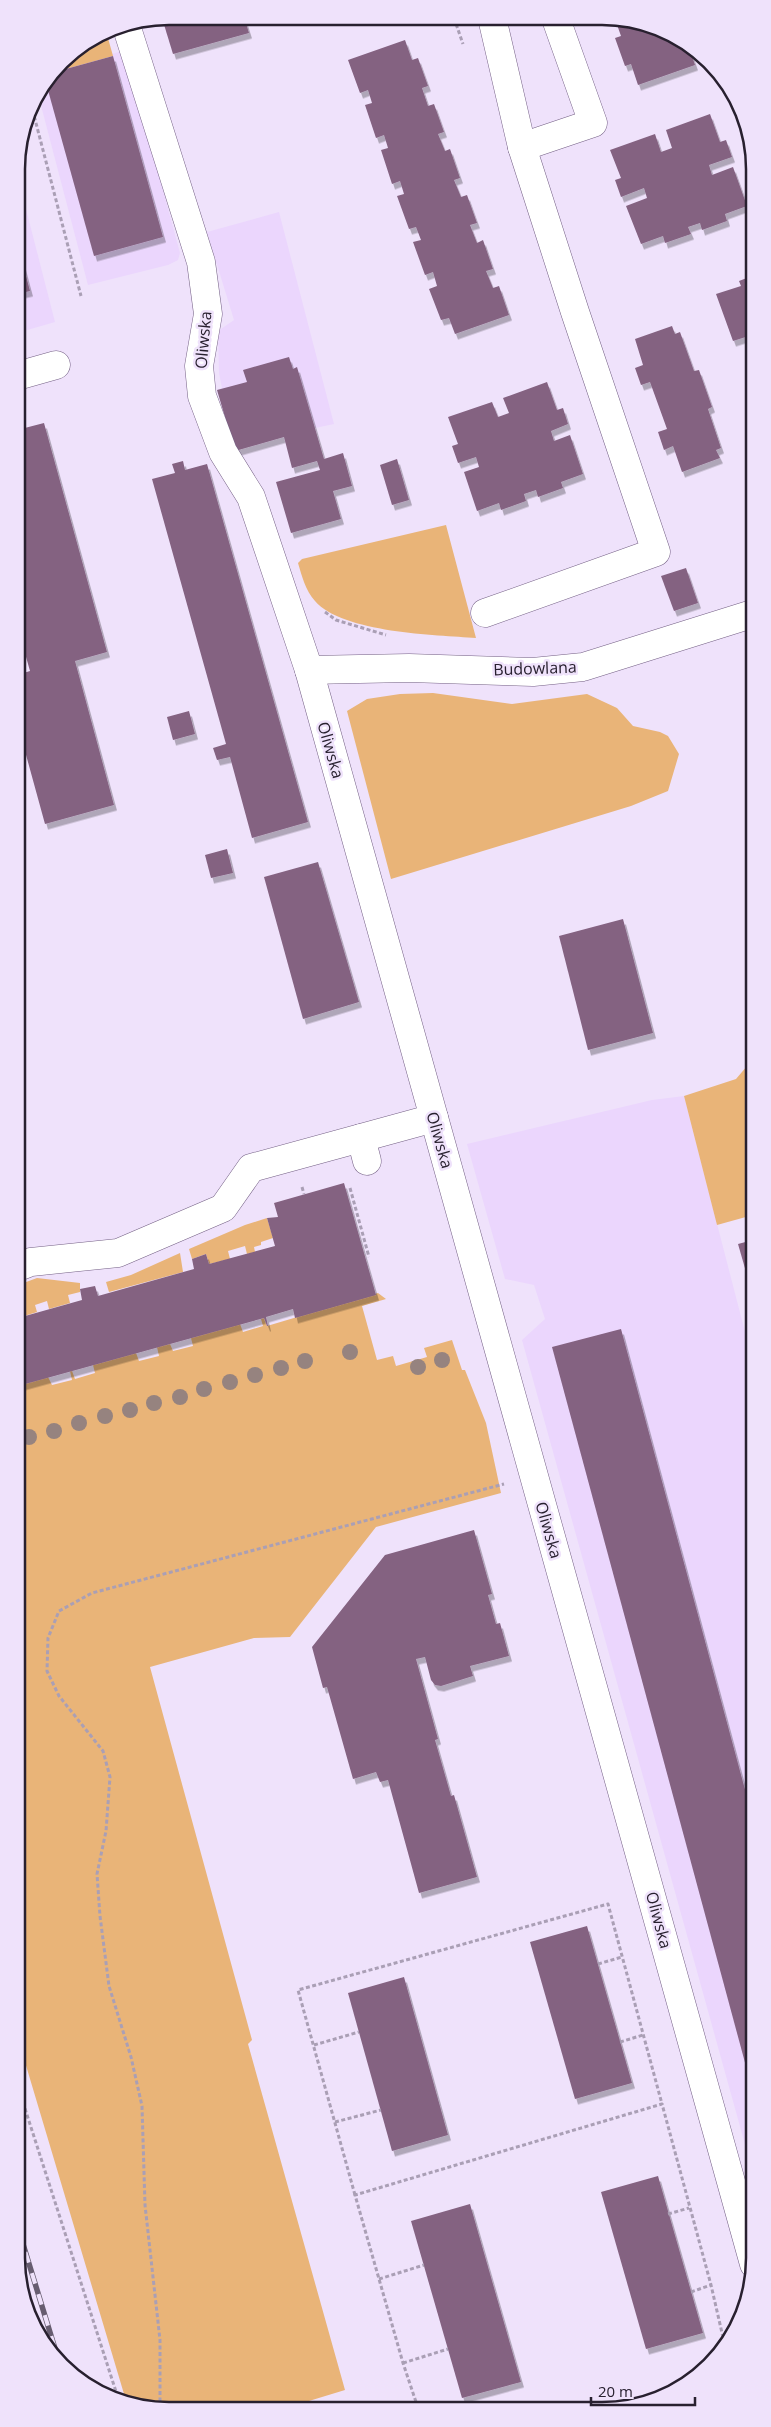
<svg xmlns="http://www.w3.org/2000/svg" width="771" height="2427" font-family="'Open Sans',sans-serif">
	<defs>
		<filter id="shadow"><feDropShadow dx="3" dy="5.5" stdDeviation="0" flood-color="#0004"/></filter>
	</defs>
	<rect width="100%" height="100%" fill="#efe2fb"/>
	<g fill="#ebd6fd">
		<polygon points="125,50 180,253 178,260 168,265 88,285 38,94 55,72"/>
		<polygon points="17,174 55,322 17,333"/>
		<polygon points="279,212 334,424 315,428 217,390 222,388 219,373 218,331 234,320 207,232"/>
		<polygon points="684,1096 753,1363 754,2177 522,1340 545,1319 534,1285 505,1279 467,1144 652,1100"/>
	</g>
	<g fill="#e9b478">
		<polygon points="106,31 113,56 55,72 68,54"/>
		<path d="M446,525L476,638C436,635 343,633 315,601C305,590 302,576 298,563L302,559Z"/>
		<polygon points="433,693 512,704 587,694 617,708 633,726 660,732 668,736 679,754 668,791 631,806 391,879 347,711 367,699 400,694"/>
		<polygon points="753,1059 753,1215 717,1225 684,1096 736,1079"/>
		<polygon points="267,1218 273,1238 261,1242 261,1245 254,1247 255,1252 247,1254 245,1246 228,1251 230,1259 209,1264 206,1254 192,1259 189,1249 245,1225"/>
		<polygon points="180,1253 183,1272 109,1292 106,1282 131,1275"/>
		<polygon points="37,1278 80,1283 80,1292 68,1295 70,1303 49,1309 47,1301 35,1305 37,1312 18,1318 18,1285"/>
		<polygon points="378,1293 386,1299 362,1306 377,1360 393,1356 396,1366 427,1357 424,1348 452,1340 462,1370 465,1370 486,1423 501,1493 376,1527 290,1637 254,1638 150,1667 252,2040 248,2044 345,2390 286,2408 140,2408 127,2404 19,2042 18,1386 48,1377 52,1385 72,1380 70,1371 72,1371 75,1379 95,1373 93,1365 136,1353 139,1361 159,1356 157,1347 170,1344 173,1351 193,1346 191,1338 240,1324 243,1332 263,1326 261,1319 264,1318 267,1326"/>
	</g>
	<g fill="#846281" filter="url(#shadow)">
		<polygon points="169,16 244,17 249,33 173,54 162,18"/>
		<polygon points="615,19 632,19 678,37 688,44 695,65 638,85 631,64 625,66 615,38 621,36"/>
		<polygon points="405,40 412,60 418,58 428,86 422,88 428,106 434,104 444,132 438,134 445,151 450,149 460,178 454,180 461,197 467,195 477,223 470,225 477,243 483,240 493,269 486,271 493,288 499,286 509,315 455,334 449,318 441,320 429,289 437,286 433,272 425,275 413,242 421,240 416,227 409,229 397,196 404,194 400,181 392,184 381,150 388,148 384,135 376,138 365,105 372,103 368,90 360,93 348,60"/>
		<polygon points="113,56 163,237 94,256 46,83 55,72"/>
		<polygon points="710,114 720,142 726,140 732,157 709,165 712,175 733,167 747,206 725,214 727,221 702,230 700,223 688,227 691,234 665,243 663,236 641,244 626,206 647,198 644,188 621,197 615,180 621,178 610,150 655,134 661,152 672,148 666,130"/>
		<polygon points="17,242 30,291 17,294"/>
		<polygon points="752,276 752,335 733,341 716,294 741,286 739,281"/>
		<polygon points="672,326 675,334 680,332 694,371 699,370 712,407 708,409 721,448 716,450 720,458 682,472 673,446 664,450 658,432 667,429 650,382 641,385 635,368 643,365 635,339"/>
		<polygon points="289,357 293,369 297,367 324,459 343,453 352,486 333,491 341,519 291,533 276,482 320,470 317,461 292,468 284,437 235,451 217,390 247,382 243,370"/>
		<polygon points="547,382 557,410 563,408 568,424 551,431 554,441 570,435 583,474 561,482 563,488 538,497 536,490 524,494 526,501 501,510 499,503 477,511 464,472 479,467 476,457 458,463 452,446 458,444 448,417 492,402 498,417 509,413 503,398"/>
		<polygon points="752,382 752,399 747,383"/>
		<polygon points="44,423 107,652 75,661 114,805 45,824 17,722 17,675 30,671 17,625 17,430"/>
		<polygon points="397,459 409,500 392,505 380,465"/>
		<polygon points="183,461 185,470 207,464 308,822 252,838 230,757 217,760 213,748 226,744 152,479 175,473 172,464"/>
		<polygon points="686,568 698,603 674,611 661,576"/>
		<polygon points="189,711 195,734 173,740 167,717"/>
		<polygon points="227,849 233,873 211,878 205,855"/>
		<polygon points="318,862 359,1002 303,1019 264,877"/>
		<polygon points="623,919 653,1033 588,1050 559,936"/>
		<polygon points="344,1183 376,1295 295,1318 293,1309 266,1317 268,1326 267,1326 264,1318 18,1386 18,1318 82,1300 80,1289 95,1286 98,1296 194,1269 192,1259 206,1254 209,1264 275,1246 267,1218 278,1217 274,1203"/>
		<polygon points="753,1240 753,1296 738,1244"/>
		<polygon points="621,1329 754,1823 754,2096 552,1347"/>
		<polygon points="753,1474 754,1497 753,1497 747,1476"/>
		<polygon points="474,1530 492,1594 488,1595 496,1624 500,1623 509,1656 470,1666 473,1676 441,1686 435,1685 431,1680 425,1657 416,1659 438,1739 435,1740 451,1796 454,1795 477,1877 419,1893 388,1780 380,1782 376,1772 353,1779 327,1687 323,1688 312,1647 385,1555"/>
		<polygon points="587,1926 632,2083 575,2099 530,1942"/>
		<polygon points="404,1977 448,2135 392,2151 348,1993"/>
		<polygon points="658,2176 703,2333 646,2349 601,2192"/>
		<polygon points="470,2204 521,2382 462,2398 411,2221"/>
	</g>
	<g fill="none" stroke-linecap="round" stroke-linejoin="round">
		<g stroke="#746085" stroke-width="29">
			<g id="minor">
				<polyline points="126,25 201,262 208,314 199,366 202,396 223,452 251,497 309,670 754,2264"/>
				<polyline points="522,147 593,123 556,19"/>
				<polyline points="17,376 56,365"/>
				<polyline points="485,613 656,552 575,312 522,147 492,18"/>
				<polyline points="309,670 409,668 533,672 583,667 752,614"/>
				<polyline points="361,1138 367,1161"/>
				<polyline points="18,1267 31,1262 118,1253 223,1208 251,1168 434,1118"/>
			</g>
		</g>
		<g stroke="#aa9fb5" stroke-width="3" stroke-dasharray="4 2.5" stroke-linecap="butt">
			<polyline points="454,18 463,44"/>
			<polyline points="31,104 81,296"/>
			<polyline points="325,612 336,620 386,635"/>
			<polyline points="302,1187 304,1194"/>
			<polyline points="350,1188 369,1257"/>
			<polyline points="598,1964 622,1957"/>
			<polyline points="620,2042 643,2035"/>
			<polyline points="314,2045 359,2032"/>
			<polyline points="19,2090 119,2401"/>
			<polyline points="335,2122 381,2110"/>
			<polyline points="355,2195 298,1990 608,1904 662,2104"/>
			<polyline points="668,2214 689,2208"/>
			<polyline points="379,2279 424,2265"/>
			<polyline points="691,2292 711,2285"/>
			<polyline points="403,2363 448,2349"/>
			<polyline points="160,2408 160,2340 145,2205 142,2106 131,2057 109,1986 100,1916 97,1874 106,1831 110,1777 103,1751 59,1696 47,1671 48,1638 59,1611 92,1593 504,1484"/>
			<polyline points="418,2408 403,2363 355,2195 662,2104 711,2285 725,2346"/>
			<polyline points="609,2408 685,2385"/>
		</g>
		<use href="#minor" stroke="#fff" stroke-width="28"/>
		<g stroke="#675d70" stroke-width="5.5">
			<polyline id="rail" points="19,2231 60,2365"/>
		</g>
		<use href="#rail" stroke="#efe2fb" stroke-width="4" stroke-dasharray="11" stroke-linecap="butt"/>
	</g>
	<g fill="#96837f">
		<circle cx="350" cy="1352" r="8"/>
		<circle cx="442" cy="1360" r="8"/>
		<circle cx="305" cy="1361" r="8"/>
		<circle cx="418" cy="1367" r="8"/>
		<circle cx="281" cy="1368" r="8"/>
		<circle cx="255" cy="1375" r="8"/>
		<circle cx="230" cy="1382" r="8"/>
		<circle cx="204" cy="1389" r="8"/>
		<circle cx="180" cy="1397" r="8"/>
		<circle cx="154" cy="1403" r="8"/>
		<circle cx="130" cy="1410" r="8"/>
		<circle cx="105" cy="1416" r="8"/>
		<circle cx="79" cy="1423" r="8"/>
		<circle cx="54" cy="1431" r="8"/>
		<circle cx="29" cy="1437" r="8"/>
	</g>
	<g text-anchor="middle" stroke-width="5" stroke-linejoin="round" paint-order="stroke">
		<g font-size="16" fill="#28202f" stroke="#efe2fb">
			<text transform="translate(203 340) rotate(-85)" y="6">Oliwska</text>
			<text transform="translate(535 668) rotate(-2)" y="6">Budowlana</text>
			<text transform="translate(331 750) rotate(74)" y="6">Oliwska</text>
			<text transform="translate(440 1140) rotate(74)" y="6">Oliwska</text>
			<text transform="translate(549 1530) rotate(74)" y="6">Oliwska</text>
			<text transform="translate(659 1920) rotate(75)" y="6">Oliwska</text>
		</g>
	</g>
	<path d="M0 0H771V2427H0ZM169 25H602A144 144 0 0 1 746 169V2258A144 144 0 0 1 602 2402H169A144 144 0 0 1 25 2258V169A144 144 0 0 1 169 25Z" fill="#efe2fb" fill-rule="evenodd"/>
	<path fill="none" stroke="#28202f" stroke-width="2.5" d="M169 25H602A144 144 0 0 1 746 169V2258A144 144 0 0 1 602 2402H169A144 144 0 0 1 25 2258V169A144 144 0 0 1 169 25Z"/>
	<path d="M591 2397v8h104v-8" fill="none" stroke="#28202f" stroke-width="2.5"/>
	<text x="598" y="2397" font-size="15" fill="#28202f" stroke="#efe2fb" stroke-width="4" paint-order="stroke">20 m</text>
</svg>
